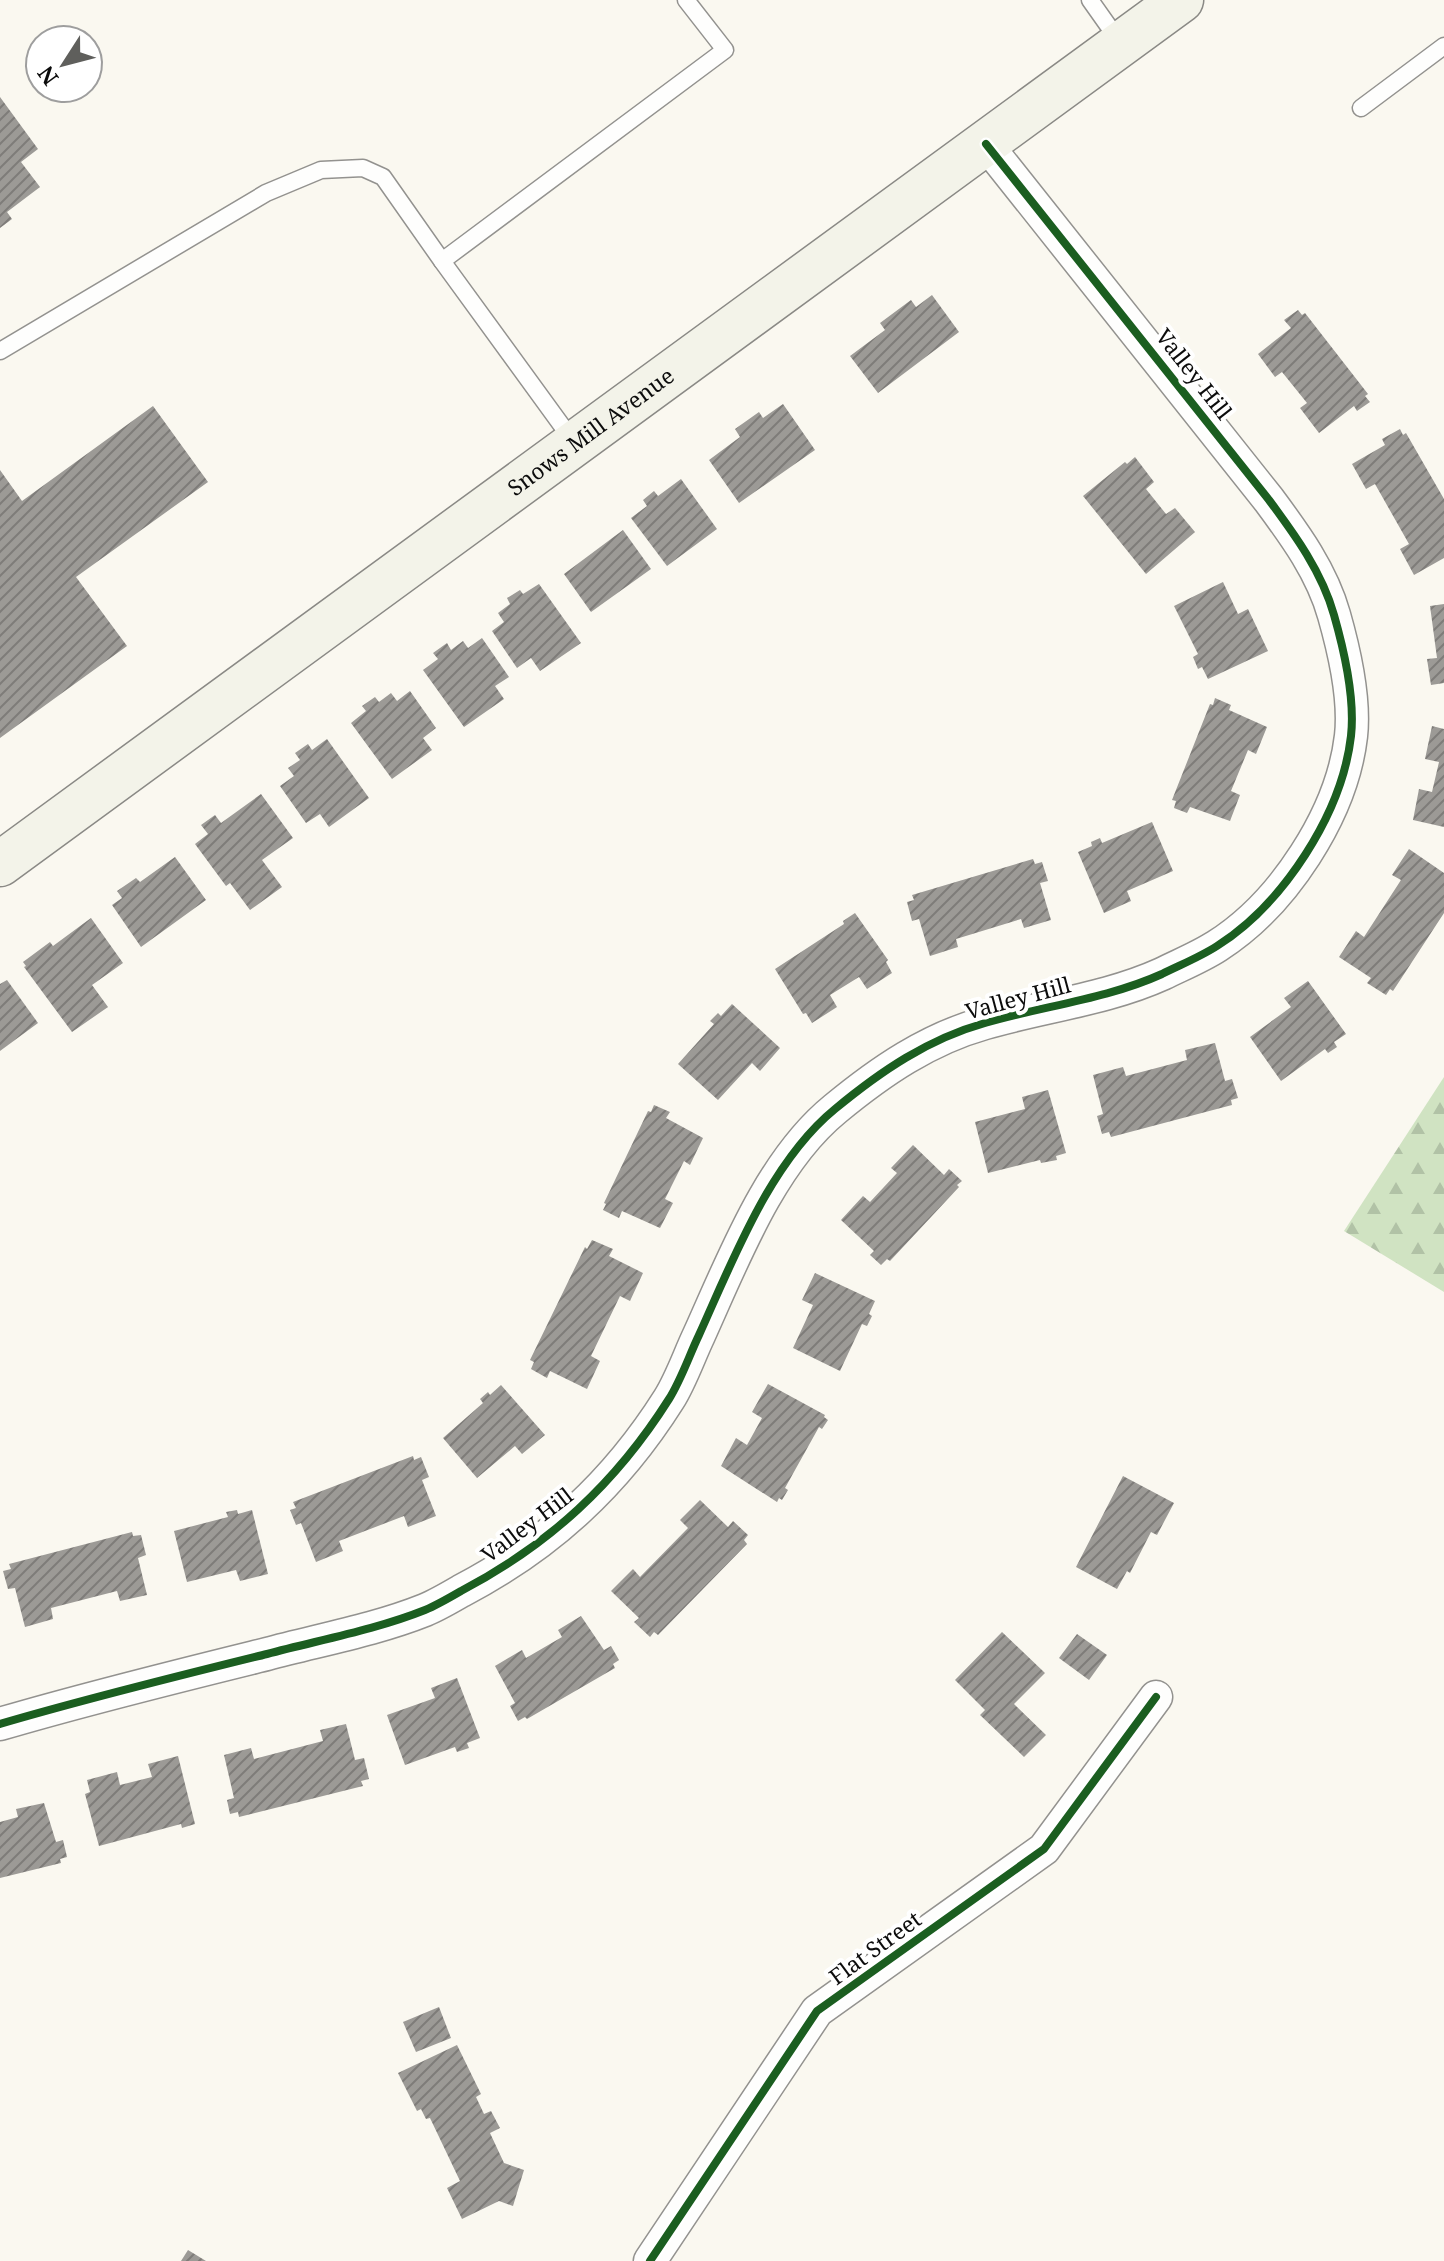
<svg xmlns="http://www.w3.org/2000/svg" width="1444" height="2261" font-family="'Noto Serif',serif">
	<defs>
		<pattern id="forest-firs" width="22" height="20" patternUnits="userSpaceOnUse" patternTransform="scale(2)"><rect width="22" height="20" fill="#d0e3c2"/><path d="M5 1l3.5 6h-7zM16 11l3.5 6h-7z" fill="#b1c2a6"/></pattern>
		<pattern id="building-hatch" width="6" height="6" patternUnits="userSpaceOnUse" patternTransform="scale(2)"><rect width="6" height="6" fill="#9c9a96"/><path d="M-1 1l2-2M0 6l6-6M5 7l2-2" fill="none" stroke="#7e7c79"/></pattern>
	</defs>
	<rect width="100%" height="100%" fill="#faf8f0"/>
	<polygon fill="url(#forest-firs)" points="1444,1077 1444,1292 1344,1231"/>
	<g fill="url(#building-hatch)">
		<polygon points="0,97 38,149 21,162 40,187 7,212 12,219 0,228"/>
		<polygon points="932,295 959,332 878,393 850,356 885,330 880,323 911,300 916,307"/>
		<polygon points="1298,310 1302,315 1305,313 1368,394 1365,396 1370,402 1357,411 1354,406 1319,433 1300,408 1307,403 1282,372 1275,377 1258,354 1291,328 1284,320"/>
		<polygon points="783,404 815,450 739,503 709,460 740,437 735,429 759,412 763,418"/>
		<polygon points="153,406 208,482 76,577 127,646 0,738 0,470 22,501"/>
		<polygon points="1400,429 1403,435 1406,433 1444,499 1444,558 1414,575 1400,549 1409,544 1375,484 1366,489 1352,464 1385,445 1382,439"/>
		<polygon points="1135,457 1154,482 1146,489 1166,514 1175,508 1195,532 1146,574 1083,496 1125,462 1127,464"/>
		<polygon points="681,479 717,529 667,566 631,518 647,506 643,500 654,491 658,496"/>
		<polygon points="623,530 651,569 591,612 564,574"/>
		<polygon points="1223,582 1238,614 1248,609 1268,651 1208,679 1202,667 1198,669 1193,657 1198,654 1174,606"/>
		<polygon points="539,584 581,643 540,671 531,658 517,668 492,631 504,622 498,613 510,604 507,598 520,590 523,594"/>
		<polygon points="1444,604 1444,683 1431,685 1427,659 1437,658 1430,606"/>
		<polygon points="482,638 509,677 495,686 504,699 464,727 423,670 438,659 433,653 447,643 451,650 463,641 468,648"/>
		<polygon points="410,691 436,728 423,738 432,750 392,779 351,723 366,711 362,706 375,697 379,702 391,693 397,701"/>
		<polygon points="1215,698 1231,705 1229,710 1267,727 1256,754 1248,750 1231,791 1240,795 1230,821 1190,807 1187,813 1174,808 1176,801 1172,800 1210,704 1213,705"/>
		<polygon points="1432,726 1444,729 1444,827 1413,820 1419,789 1432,792 1439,762 1425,759"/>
		<polygon points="327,739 369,798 329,827 320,814 306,823 280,786 294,776 288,768 300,760 295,753 308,744 312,750"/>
		<polygon points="261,794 293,838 262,860 282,887 250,910 230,883 226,886 195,844 208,834 201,825 215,815 221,823"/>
		<polygon points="1152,822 1173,871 1127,891 1131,901 1104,913 1078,852 1092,846 1091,842 1100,838 1102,843"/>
		<polygon points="1409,849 1444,873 1444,913 1393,991 1390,989 1386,995 1367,983 1371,978 1339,957 1356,931 1364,937 1401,880 1392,875"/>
		<polygon points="175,857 206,900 141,947 112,905 122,898 117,891 136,878 140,882"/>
		<polygon points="1033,859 1035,864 1042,862 1048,881 1040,883 1051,920 1024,928 1021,919 956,939 958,947 930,956 919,919 912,921 907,902 914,900 912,895"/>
		<polygon points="855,913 888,960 886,962 892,973 867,989 859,977 830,995 837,1007 812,1023 806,1013 803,1014 775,969 844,924 843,921"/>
		<polygon points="91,918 123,963 92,985 108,1007 72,1032 24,967 26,966 23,962 50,942 53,946"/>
		<polygon points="7,980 38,1023 0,1051 0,984"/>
		<polygon points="1308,981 1346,1034 1334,1042 1337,1047 1328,1053 1325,1049 1281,1081 1250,1037 1291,1007 1284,998"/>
		<polygon points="732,1004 780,1048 760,1071 752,1063 718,1100 678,1064 714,1024 710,1021 718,1013 721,1016"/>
		<polygon points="1215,1043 1225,1081 1232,1079 1238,1098 1231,1100 1232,1105 1111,1137 1109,1132 1102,1134 1097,1116 1103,1114 1093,1075 1123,1067 1126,1076 1187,1060 1185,1050"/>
		<polygon points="1048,1090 1066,1153 1056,1156 1057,1160 1041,1163 1040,1160 988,1173 975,1122 1025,1109 1022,1097"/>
		<polygon points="654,1105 670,1112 666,1118 703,1138 690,1165 684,1161 665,1199 673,1203 660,1228 622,1211 619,1218 603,1210 606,1204 604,1203 648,1111 651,1112"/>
		<polygon points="913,1145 944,1175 949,1169 962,1181 957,1185 959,1187 890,1261 887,1259 881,1265 870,1255 874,1251 841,1220 863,1196 870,1202 897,1173 891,1168"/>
		<polygon points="592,1240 613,1249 609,1256 643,1273 630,1301 620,1296 591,1356 600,1361 587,1389 550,1371 547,1378 531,1369 534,1362 530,1360 585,1247 587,1249"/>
		<polygon points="815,1273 875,1301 869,1314 872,1316 867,1326 862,1324 840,1371 793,1348 813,1305 802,1300"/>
		<polygon points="768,1384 825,1415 824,1417 828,1420 822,1429 819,1427 785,1488 788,1490 782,1500 779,1498 777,1502 721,1466 736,1438 747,1445 762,1418 752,1412"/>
		<polygon points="501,1385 545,1435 522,1454 515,1446 477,1478 443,1438 483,1403 480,1399 488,1392 490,1395"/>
		<polygon points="413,1456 414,1460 421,1457 429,1477 422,1480 436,1516 408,1527 404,1516 339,1541 343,1551 316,1562 301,1523 296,1525 290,1510 296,1508 293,1502"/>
		<polygon points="1123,1476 1174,1503 1157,1535 1151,1532 1130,1573 1127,1571 1117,1589 1076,1567"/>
		<polygon points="700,1500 728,1527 733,1521 748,1535 744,1540 747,1544 658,1635 654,1632 650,1637 634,1622 639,1618 611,1591 633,1569 640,1577 688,1528 680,1520"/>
		<polygon points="237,1510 238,1514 252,1510 268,1574 240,1581 236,1570 187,1582 174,1531 228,1517 226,1512"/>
		<polygon points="132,1532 133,1536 141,1535 146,1555 138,1558 147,1595 120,1601 117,1591 51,1608 53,1619 25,1627 15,1588 8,1589 3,1571 11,1569 9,1564"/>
		<polygon points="581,1616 604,1650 611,1646 619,1660 613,1664 615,1668 527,1719 525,1717 518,1721 510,1706 515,1703 495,1666 522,1650 526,1658 562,1637 558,1630"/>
		<polygon points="1002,1632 1045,1673 1014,1704 1046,1735 1024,1757 980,1715 985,1710 955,1680"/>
		<polygon points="1077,1634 1107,1655 1089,1680 1059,1658"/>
		<polygon points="457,1678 480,1738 467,1743 469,1748 457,1752 455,1747 405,1765 387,1715 435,1698 431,1688"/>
		<polygon points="346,1724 355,1760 364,1758 369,1779 361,1781 363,1786 239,1817 238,1812 230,1814 227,1800 234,1798 224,1755 251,1748 254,1759 323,1741 320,1730"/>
		<polygon points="178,1756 195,1824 182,1828 181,1824 99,1846 85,1794 90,1792 87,1780 117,1772 120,1785 152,1777 148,1764"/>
		<polygon points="44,1803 56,1842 63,1840 67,1857 60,1859 61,1863 0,1878 0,1822 18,1817 16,1809"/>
		<polygon points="439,2007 451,2038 416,2052 403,2022"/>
		<polygon points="457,2045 481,2094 476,2097 484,2114 491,2111 500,2128 490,2133 504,2163 524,2170 513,2206 499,2201 462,2219 447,2188 460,2181 430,2118 426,2119 421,2109 417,2111 398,2073"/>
		<polygon points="188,2250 206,2261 181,2261"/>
	</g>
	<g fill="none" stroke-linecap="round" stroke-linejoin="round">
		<g stroke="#93928f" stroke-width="19">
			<g id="service">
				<polyline points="1090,0 1119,41"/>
				<polyline points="1361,108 1444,46"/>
				<polyline points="0,351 266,193 321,170 363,168 383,177 442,261"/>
				<polyline points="573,441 442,261 725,50 686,0"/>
			</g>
		</g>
		<g stroke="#93928f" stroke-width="35">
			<g id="minor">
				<path d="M0,1724C88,1698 178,1676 267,1654C319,1640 375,1630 425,1610C437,1605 449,1598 461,1591C549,1545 616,1483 669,1399C681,1380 689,1356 699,1335C733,1260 770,1162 835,1109C881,1071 928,1039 985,1023C1043,1006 1107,999 1162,974C1180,965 1200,957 1217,946C1283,904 1342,814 1351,736C1355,700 1344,650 1334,615C1322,572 1295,535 1269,500L986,144"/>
				<polyline points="650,2261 817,2011 1044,1849 1156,1697"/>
			</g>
		</g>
		<g stroke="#8a8985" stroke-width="47">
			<g id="secondary">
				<path id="s1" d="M0,864L1181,0"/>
			</g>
		</g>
		<use href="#service" stroke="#fefefd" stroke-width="16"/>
		<use href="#minor" stroke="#fefefd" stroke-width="32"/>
		<use href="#secondary" stroke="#f3f3e9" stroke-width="44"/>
		<g stroke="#fff" stroke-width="13">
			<g id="cycleway">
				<path d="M0,1724C88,1698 178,1676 267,1654C319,1640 375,1630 425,1610C437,1605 449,1598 461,1591C549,1545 616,1483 669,1399C681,1380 689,1356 699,1335C733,1260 770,1162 835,1109C881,1071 928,1039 985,1023C1043,1006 1107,999 1162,974C1180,965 1200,957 1217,946C1283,904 1342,814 1351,736C1355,700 1344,650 1334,615C1322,572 1295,535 1269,500L986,144"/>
				<polyline points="650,2261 817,2011 1044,1849 1156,1697"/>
			</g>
		</g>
		<use href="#cycleway" stroke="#1b5e20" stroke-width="8"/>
	</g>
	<g text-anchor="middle" stroke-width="8" stroke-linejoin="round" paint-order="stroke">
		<g font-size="22" fill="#0c0c0c" stroke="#fff">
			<text transform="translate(1194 374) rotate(52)" y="8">Valley Hill</text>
			<text dy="8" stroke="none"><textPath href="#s1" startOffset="732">Snows Mill Avenue</textPath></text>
			<text transform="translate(1018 998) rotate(-15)" y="8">Valley Hill</text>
			<text transform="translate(527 1525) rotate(-37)" y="8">Valley Hill</text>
			<text transform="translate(875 1948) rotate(-36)" y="8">Flat Street</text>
		</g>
	</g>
	<g transform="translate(64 64) rotate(234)"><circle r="38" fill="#ffffff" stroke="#9e9e9e" stroke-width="2"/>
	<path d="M0-6L14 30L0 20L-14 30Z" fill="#5f5f5c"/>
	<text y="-12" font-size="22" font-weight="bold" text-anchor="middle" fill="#0c0c0c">N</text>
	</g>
</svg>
